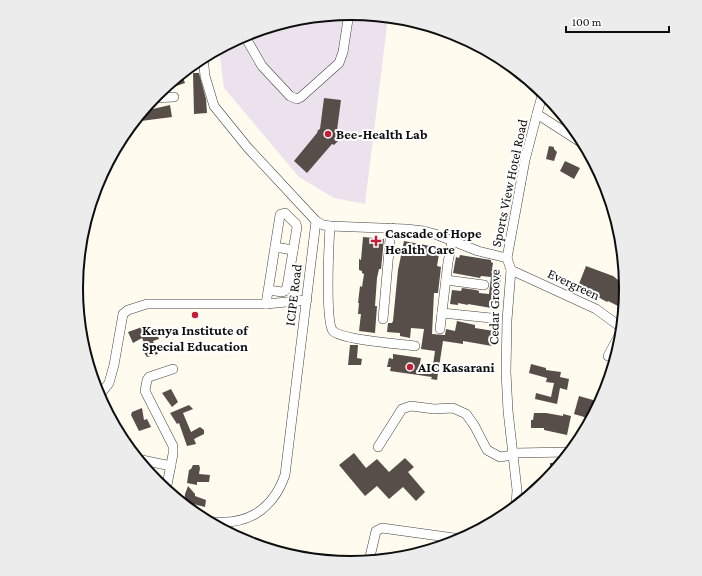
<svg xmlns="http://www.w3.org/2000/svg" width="702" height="576" font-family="'Crimson Pro',serif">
	<rect width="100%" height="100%" fill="#fffbef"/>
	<polygon fill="#ebe2ed" points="351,13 388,17 365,204 334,198 299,177 224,88 219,48 246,34 298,18"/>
	<g fill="#574e4a">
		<polygon points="193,73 199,73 206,99 207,113 194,114"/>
		<polygon points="182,75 185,83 159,92 178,76"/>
		<polygon points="324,98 341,100 337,130 340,132 338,135 341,138 334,145 332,144 307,173 294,161 317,133 318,130 320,129"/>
		<polygon points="170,105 172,117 141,121 139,115 144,111"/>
		<polygon points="549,146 554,147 554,149 557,152 554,161 546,159"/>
		<polygon points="565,161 580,168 574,179 560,171"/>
		<polygon points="363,237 384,239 381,269 379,269 377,278 375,306 377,306 375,333 359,331 361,314 358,314 359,303 358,303 360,286 362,287 364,274 362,273 362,271 359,270 359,259 361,260"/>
		<polygon points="404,241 430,246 429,252 439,254 437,266 441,267 438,293 434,293 432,334 445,335 446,329 455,331 457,321 475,325 475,328 494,331 492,346 463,341 463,344 443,341 437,380 431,379 432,377 390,371 391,367 387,367 389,358 393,359 393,354 421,358 420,363 433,365 435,351 421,349 424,329 411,328 410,338 400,336 400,333 387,332 388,323 392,323 393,321 398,270"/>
		<polygon points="460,255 491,260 491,262 493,263 492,269 499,270 499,274 501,275 497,309 468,304 468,305 458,303 458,305 450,304 452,290 461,291 462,288 476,290 479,291 479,293 489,294 491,277 481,276 480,278 453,273 456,257 459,258"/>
		<polygon points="586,266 613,276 622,283 625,277 626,288 624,308 622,312 617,309 618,306 608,301 607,302 598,297 577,289"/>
		<polygon points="142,327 146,333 155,329 159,339 153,341 158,354 147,357 143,351 147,349 142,338 133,343 128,332"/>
		<polygon points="350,345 358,345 357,358 362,359 361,365 348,365"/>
		<polygon points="531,364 546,368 546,370 561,372 560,377 569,379 567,390 560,388 557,404 535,399 536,393 551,397 554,383 546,382 547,378 529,373"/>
		<polygon points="171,389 178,402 172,407 162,393"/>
		<polygon points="579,396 600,402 591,419 574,414"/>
		<polygon points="189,405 193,409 183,413 191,432 200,427 204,430 204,434 194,439 196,444 187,446 179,423 177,424 170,413"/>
		<polygon points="142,408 144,420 147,419 151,427 139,431 131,415 132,412"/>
		<polygon points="534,413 546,413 563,416 563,414 571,416 567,435 544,430 544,428 531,428 531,420 533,420"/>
		<polygon points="354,453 366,468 377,459 389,472 405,458 414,467 408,472 425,492 416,501 403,487 389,499 377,486 365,496 339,465"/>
		<polygon points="550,463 558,463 558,468 550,477"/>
		<polygon points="193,465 199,465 200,468 199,474 210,475 209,482 197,482 197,485 187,483 189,470 191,469"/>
		<polygon points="188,486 195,494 195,496 206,500 205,507 193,504 192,509 184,505 185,494"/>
	</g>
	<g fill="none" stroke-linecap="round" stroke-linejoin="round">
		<g stroke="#414141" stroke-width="10">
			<g id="minor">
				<polyline points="244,35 262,66 290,96 297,99 301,97 339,63 343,52 349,13"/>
				<path d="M203,57L205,76L214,106L248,148L316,221L285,475C272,512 244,527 207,521"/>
				<polyline points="543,92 537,114 585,145"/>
				<polyline points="153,98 174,97"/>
				<polyline points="316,221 323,225 330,226 406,229 424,231 435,234 478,251 507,258 511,270 507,320 506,372 508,411 517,490 516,506"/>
				<path d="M330,226C329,242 325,322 333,331C342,340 400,344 415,346"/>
				<polyline points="275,247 293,250"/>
				<polyline points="507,258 525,160 537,114"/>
				<polyline points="511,270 596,309 622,328"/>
				<polyline points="446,280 484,285"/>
				<polyline points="266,304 280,215 281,214 285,213 296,224 297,227 287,287 285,291 282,292 269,290"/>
				<polyline points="442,313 491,318"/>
				<polyline points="383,319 391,228"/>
				<polyline points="440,329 448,262 452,242"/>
				<polyline points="608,356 622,330"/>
				<polyline points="99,396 109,383 114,365 123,314 128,310 147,304 266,304 307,300"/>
				<polyline points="378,447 402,409 411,406 434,409 453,408 466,414 474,425 487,450 500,457 514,455"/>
				<polyline points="514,453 570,452"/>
				<polyline points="137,459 171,466"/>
				<polyline points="166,490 173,454 173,446 145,391 147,380 149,377 173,369"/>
				<polyline points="369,561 376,531 382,528 461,539"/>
			</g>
		</g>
		<use href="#minor" stroke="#fff" stroke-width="9"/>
	</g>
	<g fill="#c61e34" stroke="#fff" stroke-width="1.5">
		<circle cx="328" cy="134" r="4"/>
		<path d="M374 235h4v4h4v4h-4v4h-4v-4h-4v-4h4z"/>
		<circle cx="195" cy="315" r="4"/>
		<circle cx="410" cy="367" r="4"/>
	</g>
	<g text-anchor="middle" stroke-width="4" stroke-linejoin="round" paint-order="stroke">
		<g font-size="14" font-weight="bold" fill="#0e0e0e" stroke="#fff" text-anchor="start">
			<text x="336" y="139">Bee-Health Lab</text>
			<text x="385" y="238">Cascade of Hope<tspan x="385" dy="16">Health Care</tspan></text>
			<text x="195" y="335" text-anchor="middle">Kenya Institute of<tspan x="195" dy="16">Special Education</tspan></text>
			<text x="418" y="372">AIC Kasarani</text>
		</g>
		<g font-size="14" fill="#0e0e0e" stroke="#fff">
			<text transform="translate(509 183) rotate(-78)" y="5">Sports View Hotel Road</text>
			<text transform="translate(574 284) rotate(25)" y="5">Evergreen</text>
			<text transform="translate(293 295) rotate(-83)" y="5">ICIPE Road</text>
			<text transform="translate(494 307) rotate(-89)" y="5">Cedar Groove</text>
		</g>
	</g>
	<path d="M0 0H702V576H0ZM83 288a268 268 0 1 1 536 0a268 268 0 1 1-536 0Z" fill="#ececec" fill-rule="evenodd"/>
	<path fill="none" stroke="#0e0e0e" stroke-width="2" d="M83 288a268 268 0 1 1 536 0a268 268 0 1 1-536 0Z"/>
	<path d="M566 26v6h103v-6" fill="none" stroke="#0e0e0e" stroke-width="2"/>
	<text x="572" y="26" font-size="12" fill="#0e0e0e" stroke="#ffffff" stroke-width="3" paint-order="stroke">100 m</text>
</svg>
